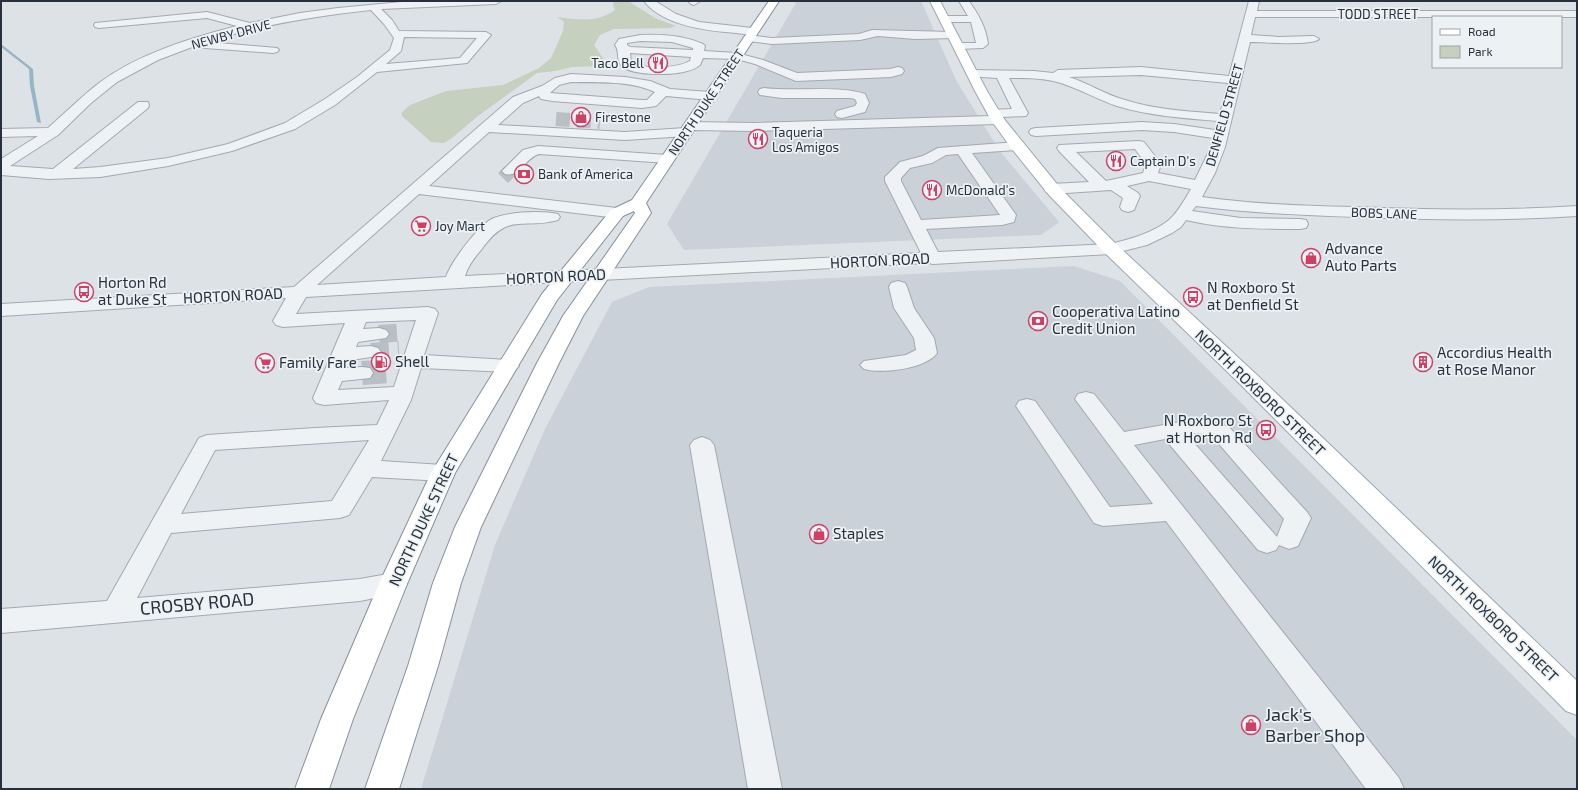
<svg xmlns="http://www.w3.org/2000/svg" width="1578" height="790" font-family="'Exo 2',sans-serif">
	<rect width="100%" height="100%" fill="#dde2e7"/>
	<g fill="#cbd1d9">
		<polygon points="797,1 921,1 956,80 999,150 1059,222 1041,235 684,250 667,224"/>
		<polygon points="1074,266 1120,281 1577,740 1577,789 421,789 495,545 545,429 612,302 649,287"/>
	</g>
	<path fill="#c5d0be" d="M614,1H628L655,18L676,26L670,28L614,29L600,35L594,45L603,58L604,62L598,66L572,67L555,71L537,73L478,116L452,138L444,143L431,142L403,117L401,113L410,105L446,91L503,85L539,68L551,58L563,31L564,22L557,17C577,20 598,23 615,10L613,5Z"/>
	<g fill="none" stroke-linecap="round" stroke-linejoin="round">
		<polygon fill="#98b4c7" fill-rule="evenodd" points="1,44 33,69 34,86 41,123 37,122 30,86 29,69 1,47"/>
		<g stroke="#b9bfc5" stroke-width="14" stroke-dasharray="14 7" stroke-linecap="butt">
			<polyline points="556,119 600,122"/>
			<polyline points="503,178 510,171"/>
		</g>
		<g stroke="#b9bfc5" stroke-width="18" stroke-dasharray="18 9" stroke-linecap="butt">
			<polyline points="379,334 406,332"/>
			<polyline points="371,352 399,350"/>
		</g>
		<polyline stroke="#b9bfc5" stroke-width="24" stroke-dasharray="24 12" stroke-linecap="butt" points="362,373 391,371"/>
		<g stroke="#a3a9b1" stroke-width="2">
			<g id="minor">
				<path d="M412,1H501L496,4L381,9L392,20L399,31L486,32L491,35L467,63L377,72L335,105L295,129L232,151L168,166L100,177L49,179L1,175V159L38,136L1,137V129L48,128C65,113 81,97 99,83C138,54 190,38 237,26L207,18L99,28L95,27L94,25L95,23L207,12L250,23L300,13L338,8ZM371,10L384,24L394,38L390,50L357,77L325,99L285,123L228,144L168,158L100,167L73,169L148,108L149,105L148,102H138L53,169L10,166L58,135L91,103L117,82L158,60L200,44L201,47L205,48L273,53L277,52L279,50L277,48L207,42C260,25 315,16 371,10ZM404,37L477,38L460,58L386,64L401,51Z"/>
				<path d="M644,1H655L676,14L699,22L752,28L757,31C753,36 743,34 737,33C708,31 663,26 644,1Z"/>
				<polygon points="688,1 698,1 699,2 694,5 691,4"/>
				<path d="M959,1H969C978,14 986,27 988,44L983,48L959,49L953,46L959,43H976L971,22H945L940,19L945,16H968Z"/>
				<path d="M1249,1H1259L1257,11H1577V17H1255L1251,35L1279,37L1314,36L1319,39C1313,46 1261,42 1250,42L1225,147L1215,173L1202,197C1252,204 1303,206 1353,207C1428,210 1502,211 1577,206V216C1503,221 1430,220 1356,217C1303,215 1249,213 1196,206L1192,211L1241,218L1300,219L1306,220L1308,224L1306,228L1300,229C1261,229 1224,229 1186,220L1181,227L1172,233L1147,245L1111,254L933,264L929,263L543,283L306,297L296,314L428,307L435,309L438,313L424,355L508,360L515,362L519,366L515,370L508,372L421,368L411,400L381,461L443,465L452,467L455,473L452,479L443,481L372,477L349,515L340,518L171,533L137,598L360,579L393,573L403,576L407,584L403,592L360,601L1,633V609L107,601L199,438L207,435L315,428L377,425L389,400L324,405L316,403L313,398L345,323L283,327L276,325L273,321L286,298L1,316V304L294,287L513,97L542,86L555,78L571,74L625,77L650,81L670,89L710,92L714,93L716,96L714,99L710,100L666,96L656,106L642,108L552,101L541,99L539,96L523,103L498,125L625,132L685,128L683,126L685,123L690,122L754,123L991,116L987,113L989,110L1012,109L997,78L968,76L966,73L968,70L1034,71L1053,73L1058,70L1141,67L1229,76ZM1141,75L1228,83L1220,114C1188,111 1156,110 1125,100C1106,95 1088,83 1069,77ZM1009,78C1030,78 1050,78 1069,86C1086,92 1101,101 1117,106C1150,116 1184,118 1218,121L1215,130L1174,124L1142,122L1036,128L1031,129L1029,132L1031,135L1036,136L1142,130L1174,132L1213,138L1211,147L1195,180L1158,173L1161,164L1144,142L1139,141L1059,145L1057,148L1059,151L1089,182L1052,184L1046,186L1044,189L1046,192L1052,194L1111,190L1123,198L1120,207L1122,210L1128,212L1134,210L1140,196L1138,193L1127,186L1149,181L1191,189C1185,199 1178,212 1169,220C1153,233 1130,239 1111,244L938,252L926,229L1002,225L1014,222L1016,215L972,153L1017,150L1022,149L1024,146L1022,143L1017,142L938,148L923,156L900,162L885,177V181L921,253L465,276C468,266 474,258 481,250C509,211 521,230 558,220L560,217L558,214C542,210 509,212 494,218C479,224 451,262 446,277L317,285L419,194L617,218L623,216L625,213L623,210L617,208L429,186L489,132L625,140L686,136L691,135L693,132L692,130L754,131L998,124L1003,123L1005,120L1002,117L1026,116L1028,113ZM571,82C599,83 629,80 655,92L647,100H642L550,93L559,85ZM1135,149L1146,164L1143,173L1106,181L1076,152ZM958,154L1000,215L921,220L901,181V178L910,168L932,163L946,155ZM416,320L394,387L338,390L342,381L370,378L373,373L370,368L362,367L347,368L351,360L378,356L381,352L378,348L371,346L356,347L358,342L386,338L389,334L386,330L379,328L363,329L366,322ZM369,440L332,501L181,514L215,450Z"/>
				<polygon points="872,30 953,32 958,35 953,38 915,39 878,36 860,40 772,44 748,41 743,38 748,35 772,38 859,34"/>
				<path d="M640,35C661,34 683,35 703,44L705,46L704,51L737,53L763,60L797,73L890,69L898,67L902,68L904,71L902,74L891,77L796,81L755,64L737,59L703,58L700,65C695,69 689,71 683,72C670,75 630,76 621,65C616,59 620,51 615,45L619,39ZM640,41L672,42L693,48V50L630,47L627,45V43ZM630,53L691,57L690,61C678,68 643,70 631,62Z"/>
				<path d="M764,88C795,92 837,85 865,94L869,103L865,112L842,118L837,117L835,114L837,111L855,106L857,103L855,99L850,98H782L760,95L758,92L760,89Z"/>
				<path d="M538,146L667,155L672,156L674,159L672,162L667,163L539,154C525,158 520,178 505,174L502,171L523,150Z"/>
				<path d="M898,281L905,283L907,287L914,308L934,338L937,353C926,369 881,374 864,369L860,365L864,361L906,355L916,350L914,338L894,308L889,287L891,283Z"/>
				<path d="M1086,392L1094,394L1124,432L1198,419L1229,427L1307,512L1311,518L1298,546L1289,549L1279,545L1276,550L1267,553L1258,550L1165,439L1134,445L1399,778L1404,789H1366L1166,521L1103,526L1094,523L1016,406L1019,401L1027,399L1035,401L1110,507L1153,504L1075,399L1078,394ZM1198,433L1213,437L1284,519L1277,537L1187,435Z"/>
				<polygon points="702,437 710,440 714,445 782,789 748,789 690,445 694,440"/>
			</g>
		</g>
		<g stroke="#9ca8b2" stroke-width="2">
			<polygon id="major" points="930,1 940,1 987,91 1004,119 1061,189 1117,245 1257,375 1577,681 1577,715 1566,711 1241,385 1105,253 1049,195 1012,149 991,120 975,91"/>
		</g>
		<g stroke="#84919d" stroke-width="2">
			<polygon id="highway" points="769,1 779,1 646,203 651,213 583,316 559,363 481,527 461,583 438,666 399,789 365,789 408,666 433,583 455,527 537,363 563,316 635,213 634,211 623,216 557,300 455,473 407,584 353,719 329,789 295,789 321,719 379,584 431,473 542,294 611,210 632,200"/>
		</g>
		<use href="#minor" fill="#eff2f5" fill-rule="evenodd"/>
		<use href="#major" fill="#fff" fill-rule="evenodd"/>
		<use href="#highway" fill="#fff" fill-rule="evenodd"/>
	</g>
	<defs>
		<g id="restaurant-ring" transform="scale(1)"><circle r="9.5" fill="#ecf1f4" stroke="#cc4267" stroke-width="1.5"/><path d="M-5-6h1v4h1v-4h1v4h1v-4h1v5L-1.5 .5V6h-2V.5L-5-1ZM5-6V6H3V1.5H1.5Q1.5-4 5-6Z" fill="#cc4267"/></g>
		<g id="shop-ring" transform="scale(1)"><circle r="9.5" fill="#ecf1f4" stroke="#cc4267" stroke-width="1.5"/><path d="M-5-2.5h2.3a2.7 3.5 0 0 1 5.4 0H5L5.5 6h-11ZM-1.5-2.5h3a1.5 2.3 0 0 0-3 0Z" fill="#cc4267"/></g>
		<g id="bank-ring" transform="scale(1)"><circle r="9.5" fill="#ecf1f4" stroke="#cc4267" stroke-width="1.5"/><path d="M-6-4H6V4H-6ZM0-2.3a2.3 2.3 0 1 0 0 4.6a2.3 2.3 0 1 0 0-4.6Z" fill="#cc4267"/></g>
		<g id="supermarket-ring" transform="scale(1)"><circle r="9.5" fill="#ecf1f4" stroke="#cc4267" stroke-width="1.5"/><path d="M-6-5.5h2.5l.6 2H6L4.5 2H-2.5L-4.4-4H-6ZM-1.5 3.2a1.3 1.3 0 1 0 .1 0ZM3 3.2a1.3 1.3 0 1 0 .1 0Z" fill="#cc4267"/></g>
		<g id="bus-ring" transform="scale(1)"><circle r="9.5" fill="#ecf1f4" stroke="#cc4267" stroke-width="1.5"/><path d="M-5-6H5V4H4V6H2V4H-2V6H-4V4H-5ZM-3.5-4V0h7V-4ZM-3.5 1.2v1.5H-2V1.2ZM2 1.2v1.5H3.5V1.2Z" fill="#cc4267"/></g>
		<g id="fuel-ring" transform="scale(1)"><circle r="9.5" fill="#ecf1f4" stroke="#cc4267" stroke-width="1.5"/><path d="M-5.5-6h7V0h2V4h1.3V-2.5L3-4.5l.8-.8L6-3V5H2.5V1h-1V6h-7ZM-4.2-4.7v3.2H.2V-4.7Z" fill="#cc4267"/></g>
		<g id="building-ring" transform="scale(1)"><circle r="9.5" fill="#ecf1f4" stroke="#cc4267" stroke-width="1.5"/><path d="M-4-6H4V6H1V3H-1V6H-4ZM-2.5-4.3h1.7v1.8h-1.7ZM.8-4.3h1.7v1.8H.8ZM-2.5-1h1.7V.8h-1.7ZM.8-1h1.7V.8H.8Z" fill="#cc4267"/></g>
	</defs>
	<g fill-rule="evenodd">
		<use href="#restaurant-ring" x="658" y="63"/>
		<use href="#shop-ring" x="581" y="117"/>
		<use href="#restaurant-ring" x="758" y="139"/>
		<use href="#restaurant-ring" x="1116" y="161"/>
		<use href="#bank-ring" x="524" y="174"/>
		<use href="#restaurant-ring" x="932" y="190"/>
		<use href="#supermarket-ring" x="421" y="226"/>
		<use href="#shop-ring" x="1311" y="258"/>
		<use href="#bus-ring" x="84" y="292"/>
		<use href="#bus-ring" x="1193" y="297"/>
		<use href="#bank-ring" x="1038" y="321"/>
		<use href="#fuel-ring" x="381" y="362"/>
		<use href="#building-ring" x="1423" y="362"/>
		<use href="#supermarket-ring" x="265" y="363"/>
		<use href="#bus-ring" x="1266" y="430"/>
		<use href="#shop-ring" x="819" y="534"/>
		<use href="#shop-ring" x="1251" y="725"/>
	</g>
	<g text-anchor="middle" stroke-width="3.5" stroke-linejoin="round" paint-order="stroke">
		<g font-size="13" fill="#27313d" stroke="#ecf1f4">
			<text x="1378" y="19">TODD STREET</text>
			<text transform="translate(231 34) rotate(-15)" y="5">NEWBY DRIVE</text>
			<text transform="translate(706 102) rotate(-56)" y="5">NORTH DUKE STREET</text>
			<text transform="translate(1224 115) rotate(-74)" y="5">DENFIELD STREET</text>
			<text transform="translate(1384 213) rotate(2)" y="5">BOBS LANE</text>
		</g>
		<g font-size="13" fill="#27313d" stroke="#ecf1f4" text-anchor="start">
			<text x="644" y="68" text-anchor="end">Taco Bell</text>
			<text x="595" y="122">Firestone</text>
			<text x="772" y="137">Taqueria<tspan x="772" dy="15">Los Amigos</tspan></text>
			<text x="1130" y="166">Captain D's</text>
			<text x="538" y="179">Bank of America</text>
			<text x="946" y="195">McDonald's</text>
			<text x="435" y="231">Joy Mart</text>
		</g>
		<g font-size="15" fill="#27313d" stroke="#ecf1f4" text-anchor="start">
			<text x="1325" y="254">Advance<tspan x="1325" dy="17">Auto Parts</tspan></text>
			<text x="98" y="288">Horton Rd<tspan x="98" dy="17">at Duke St</tspan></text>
			<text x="1207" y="293">N Roxboro St<tspan x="1207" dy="17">at Denfield St</tspan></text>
			<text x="1052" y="317">Cooperativa Latino<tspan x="1052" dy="17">Credit Union</tspan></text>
			<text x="1437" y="358">Accordius Health<tspan x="1437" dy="17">at Rose Manor</tspan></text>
			<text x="395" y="367">Shell</text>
			<text x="279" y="368">Family Fare</text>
			<text x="1252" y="426" text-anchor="end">N Roxboro St<tspan x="1252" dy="17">at Horton Rd</tspan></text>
			<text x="833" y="539">Staples</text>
		</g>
		<g font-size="15" fill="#27313d" stroke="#ecf1f4">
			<text transform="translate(880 261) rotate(-3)" y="5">HORTON ROAD</text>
			<text transform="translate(556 277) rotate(-3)" y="5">HORTON ROAD</text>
			<text transform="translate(233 296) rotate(-3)" y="5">HORTON ROAD</text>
			<text transform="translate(1260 393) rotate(44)" y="5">NORTH ROXBORO STREET</text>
			<text transform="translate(424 520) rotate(-65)" y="5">NORTH DUKE STREET</text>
			<text transform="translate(1493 619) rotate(44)" y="5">NORTH ROXBORO STREET</text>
		</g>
		<g font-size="18" fill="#27313d" stroke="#ecf1f4">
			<text transform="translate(197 604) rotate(-5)" y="6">CROSBY ROAD</text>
		</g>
		<g font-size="18" fill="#27313d" stroke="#ecf1f4" text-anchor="start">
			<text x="1265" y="721">Jack's<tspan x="1265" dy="21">Barber Shop</tspan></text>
		</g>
	</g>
	<rect width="1578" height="790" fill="none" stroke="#27313d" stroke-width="4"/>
	<rect x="1432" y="16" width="130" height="52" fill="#ecf1f4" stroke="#9da4ab"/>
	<rect x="1440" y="29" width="20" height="6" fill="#ffffff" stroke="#9da4ab"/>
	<text x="1468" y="36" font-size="12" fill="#27313d">Road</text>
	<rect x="1440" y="46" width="20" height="12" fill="#c5d0be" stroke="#9da4ab"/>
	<text x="1468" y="56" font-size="12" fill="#27313d">Park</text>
</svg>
